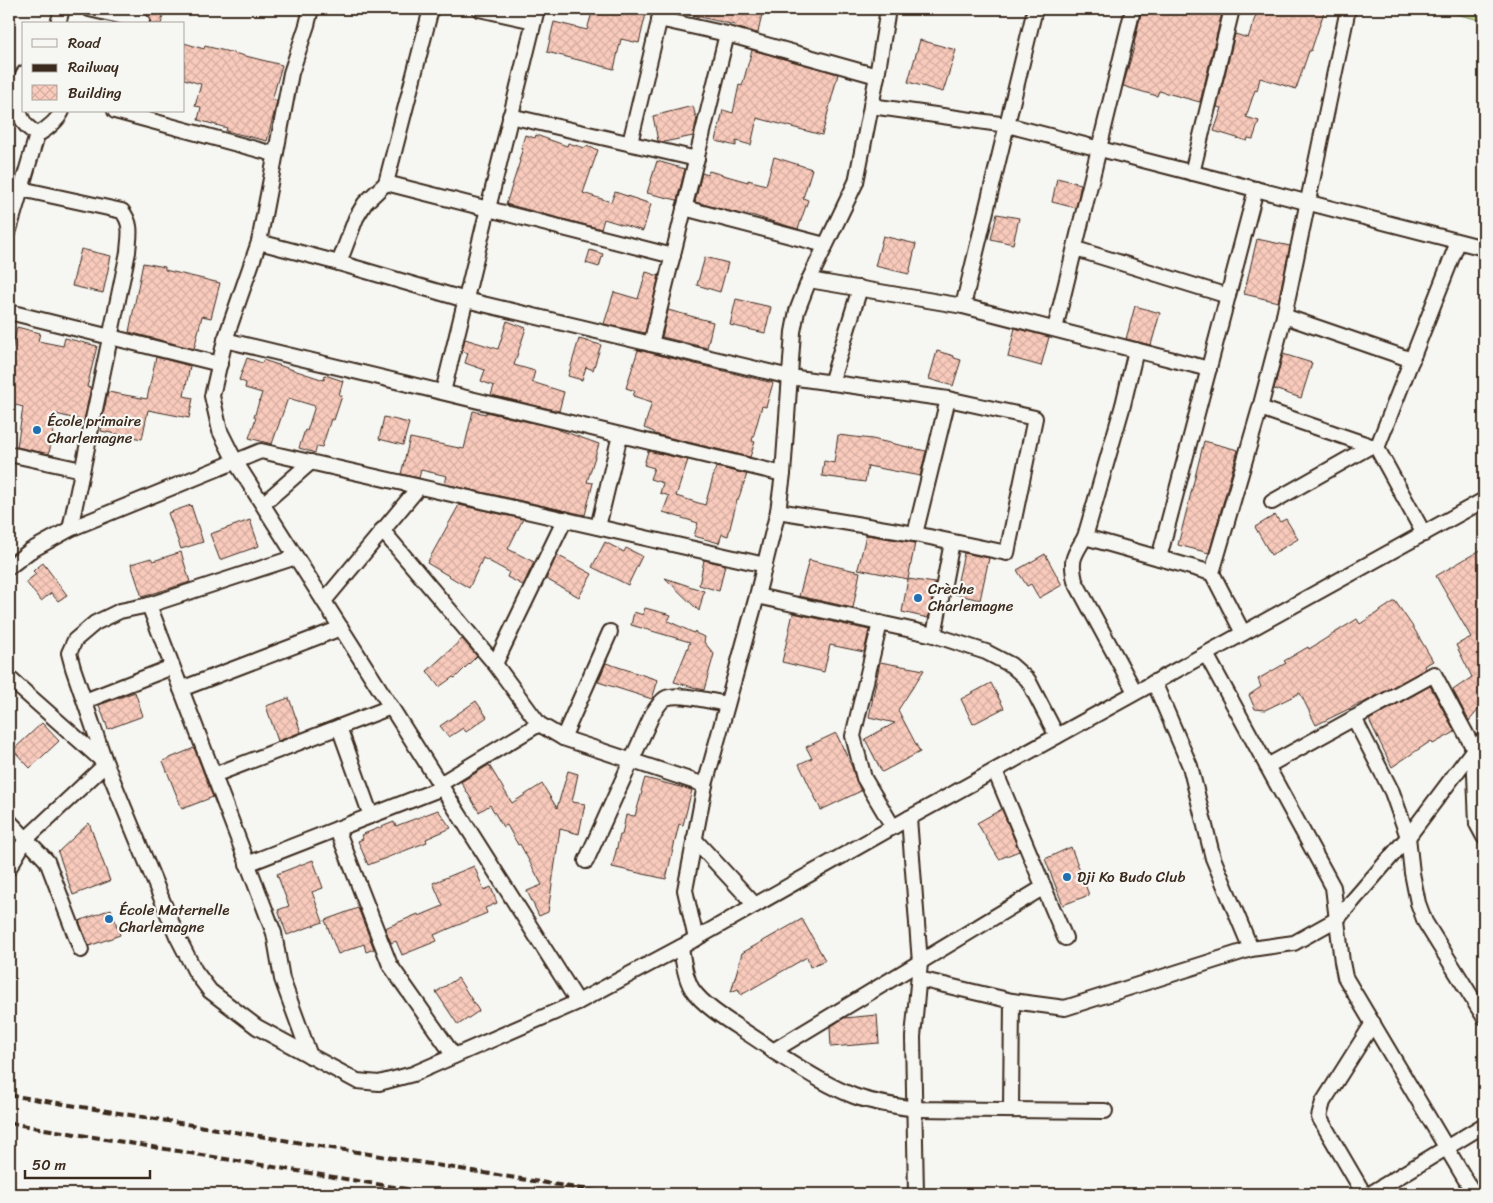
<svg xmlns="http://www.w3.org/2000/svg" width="1493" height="1203" font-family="Sriracha,sans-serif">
	<defs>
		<pattern id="building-cross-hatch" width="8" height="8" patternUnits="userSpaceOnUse" patternTransform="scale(1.25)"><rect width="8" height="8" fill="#f9cbbd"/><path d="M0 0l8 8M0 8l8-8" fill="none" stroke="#d6aea2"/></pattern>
	</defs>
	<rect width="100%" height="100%" fill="#f6f6f2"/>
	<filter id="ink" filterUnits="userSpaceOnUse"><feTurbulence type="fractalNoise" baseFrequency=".02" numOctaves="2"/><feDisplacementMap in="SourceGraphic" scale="10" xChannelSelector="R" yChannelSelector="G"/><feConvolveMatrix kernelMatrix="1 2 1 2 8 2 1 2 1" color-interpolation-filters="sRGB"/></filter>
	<g filter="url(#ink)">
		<polygon fill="#c3df96" stroke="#7f845a" points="1436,9 1484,9 1484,21"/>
		<g fill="url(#building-cross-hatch)" stroke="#3b2a1e">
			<polygon points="128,9 165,9 161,24 150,24 150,19 148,14"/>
			<polygon points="593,9 647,9 639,43 621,39 614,69 547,52 554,22 587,30"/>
			<polygon points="688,9 763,9 758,33 734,27 735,25 687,14"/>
			<polygon points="1142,9 1187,9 1196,11 1197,9 1223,9 1200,102 1159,91 1157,96 1123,86 1135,44 1134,44"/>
			<polygon points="1258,9 1325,9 1311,51 1309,51 1296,89 1260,78 1257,91 1255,90 1246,117 1259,121 1253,139 1248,138 1247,141 1214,131 1222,108 1217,107 1235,34 1248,38"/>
			<polygon points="920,40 956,50 943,92 908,82"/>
			<polygon points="184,43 204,49 205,46 282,65 272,100 277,101 267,141 226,131 227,128 198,120 201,107 195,106 201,84 184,79"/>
			<polygon points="752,50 838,74 822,135 757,118 751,145 736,141 736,146 716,141 723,110 733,113 739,85 742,86"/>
			<polygon points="693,106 696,118 697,118 693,136 664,142 658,141 653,116"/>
			<polygon points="525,135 535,138 536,135 567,146 568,143 585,148 586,146 598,150 583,193 611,202 615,192 651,204 643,231 604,219 601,229 506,204 520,161 519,160 523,148 521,148"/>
			<polygon points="774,157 812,169 803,198 808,200 798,229 744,213 744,215 695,202 702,173 708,175 709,171 748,182 748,180 766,185"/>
			<polygon points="657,161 685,169 677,200 647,193"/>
			<polygon points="1057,178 1081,184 1076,208 1052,202"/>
			<polygon points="997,214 1019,218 1013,244 991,239"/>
			<polygon points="883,236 916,244 909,274 875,266"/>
			<polygon points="1257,239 1290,246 1278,302 1244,294"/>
			<polygon points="81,249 111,256 103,293 72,286"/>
			<polygon points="590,250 603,254 599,267 586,263"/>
			<polygon points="705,257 728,263 720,292 697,285"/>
			<polygon points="143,263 165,267 165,270 220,283 211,318 202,316 194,349 129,332"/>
			<polygon points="646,272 659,276 645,333 604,324 614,292 638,299"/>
			<polygon points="736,299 771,307 765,333 730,325"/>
			<polygon points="1135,306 1160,313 1151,345 1126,339"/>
			<polygon points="668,310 713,322 707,348 662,337"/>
			<polygon points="507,321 526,328 514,365 535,371 532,382 564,392 559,411 491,395 494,386 481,381 485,370 465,363 468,353 462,351 465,339 498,349"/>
			<polygon points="17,327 40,333 38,341 63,346 65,338 97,346 87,387 91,388 84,421 56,414 49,454 17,447 23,407 9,403 9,361"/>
			<polygon points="1015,328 1049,337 1041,366 1008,357"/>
			<polygon points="579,339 601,345 593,370 586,367 582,380 568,376"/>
			<polygon points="638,350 773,383 766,407 762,406 752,441 755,442 750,457 654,434 654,432 644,428 652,402 633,396 635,391 626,388"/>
			<polygon points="937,351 954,356 954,358 961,360 953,386 929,379"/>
			<polygon points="1283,354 1312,363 1301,398 1274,389"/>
			<polygon points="156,357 190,366 184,396 193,398 189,418 148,410 142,439 101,431 102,425 101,425 108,392 147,399"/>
			<polygon points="247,358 262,363 263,360 324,380 325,375 343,381 339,395 342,396 334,420 331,419 322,447 317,446 315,453 299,448 305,430 307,431 315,406 288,398 272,444 249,438 256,418 254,417 262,393 245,388 246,383 239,380"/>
			<polygon points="473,411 486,414 486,412 554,428 599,444 587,482 593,483 585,515 445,484 447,476 421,470 419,478 401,474 410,438 464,449"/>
			<polygon points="384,417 409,423 403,445 379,439"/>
			<polygon points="838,435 872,439 926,451 920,476 868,466 865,482 822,476 824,461 834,463"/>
			<polygon points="1204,441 1238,450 1209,553 1178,545"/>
			<polygon points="648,451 688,460 676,496 705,505 716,467 747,474 738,500 737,500 728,536 722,534 719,543 694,536 698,523 663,512 669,496 660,493 663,483 650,479 654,468 644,465"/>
			<polygon points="191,505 203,542 181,549 168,513"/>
			<polygon points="459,505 523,519 508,549 534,562 523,585 507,577 509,572 483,558 469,588 427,563"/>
			<polygon points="1275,515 1280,522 1286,519 1298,539 1271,555 1255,527"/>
			<polygon points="250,520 259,546 220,560 210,534"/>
			<polygon points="866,535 915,543 908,579 858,569"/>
			<polygon points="605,542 624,552 626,548 642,556 628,585 592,567"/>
			<polygon points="1484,548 1484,703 1469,721 1453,690 1472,677 1456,645 1471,637 1436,576"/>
			<polygon points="181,552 190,582 142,597 131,564 151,558 153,561"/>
			<polygon points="964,553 989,558 980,600 955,594"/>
			<polygon points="1045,554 1062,585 1039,598 1031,584 1027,586 1017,570"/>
			<polygon points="557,555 592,574 579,597 546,579"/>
			<polygon points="704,560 725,565 719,591 699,585"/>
			<polygon points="809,560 860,572 853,608 799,596"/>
			<polygon points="43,563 67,595 58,601 51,593 41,601 26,582 36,574 33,571"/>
			<polygon points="665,578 704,591 699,611"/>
			<polygon points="908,579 935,583 928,618 902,612"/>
			<polygon points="1395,601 1413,627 1433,661 1424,666 1426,669 1361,704 1361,703 1316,725 1300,693 1265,710 1255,709 1249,695 1261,687 1258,679 1286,663 1284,661 1308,647 1309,649 1357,619 1360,624"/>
			<polygon points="645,608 671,615 668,621 694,633 695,631 697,634 705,637 704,642 714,654 704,690 674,682 690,642 631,625 634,612 643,615"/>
			<polygon points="793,613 869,630 864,652 830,645 824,672 782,662"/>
			<polygon points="462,639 477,656 455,678 453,677 439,687 427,671"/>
			<polygon points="880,662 924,670 898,710 920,752 882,772 865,739 895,723 869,717"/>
			<polygon points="606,663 658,680 652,699 598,682"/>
			<polygon points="991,683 1004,708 973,724 961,699"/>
			<polygon points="1430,686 1455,732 1433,744 1431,741 1392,767 1369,720"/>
			<polygon points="135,692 143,716 108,729 99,705"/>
			<polygon points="289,698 301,732 278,741 266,706"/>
			<polygon points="476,701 487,717 466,732 463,728 449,737 440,726"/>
			<polygon points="42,723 59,741 30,768 13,750"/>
			<polygon points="836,733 852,767 856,780 861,791 821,810 799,764 812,758 806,747"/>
			<polygon points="194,748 213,797 182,809 163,761"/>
			<polygon points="489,765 512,803 542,784 557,808 568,771 578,774 572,802 585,804 579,834 560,829 548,912 539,916 527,891 542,885 520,844 518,845 507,825 503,827 490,805 479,812 461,782"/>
			<polygon points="645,778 692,790 683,825 679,824 666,879 612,867 620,835 622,835 626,815 635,816 642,792 641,791"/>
			<polygon points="1002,809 1019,851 999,859 977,823"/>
			<polygon points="438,810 451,828 426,839 427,842 368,865 358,841 363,839 361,835 394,822 396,826"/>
			<polygon points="89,823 110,881 73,895 58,852"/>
			<polygon points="1071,847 1089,895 1063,905 1045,859"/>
			<polygon points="313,860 323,888 312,892 323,922 287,935 278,910 289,906 277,874"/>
			<polygon points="474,866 484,890 491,887 497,903 485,908 487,913 434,935 437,941 402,955 396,941 391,943 385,928 418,914 419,916 443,906 433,883"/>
			<polygon points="358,908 374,949 366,952 364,944 338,954 325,920"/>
			<polygon points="111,909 120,935 89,946 79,921"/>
			<polygon points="802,919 825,960 810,967 807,957 741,995 738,989 731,992 742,953"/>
			<polygon points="458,978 479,1011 458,1025 436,992"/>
			<polygon points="877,1015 879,1043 831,1047 830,1027 844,1018"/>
		</g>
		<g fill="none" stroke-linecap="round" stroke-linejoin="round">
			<g stroke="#3b2a1e" stroke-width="18">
				<g id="street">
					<polyline points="89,9 142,21"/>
					<polyline points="311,9 307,25 291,73 259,242 225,340 212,396 220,431 235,461 578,1002"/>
					<polyline points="479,9 534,21"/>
					<polyline points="659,19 727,34 877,76"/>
					<polyline points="58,24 62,9"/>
					<path d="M24,73C16,87 15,110 25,124C28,128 33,131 37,135C47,129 57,122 62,111"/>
					<polyline points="871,106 1007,125 1484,248"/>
					<polyline points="115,111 274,154"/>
					<polyline points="510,116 697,159"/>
					<polyline points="630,143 662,9"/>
					<polyline points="1192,173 1232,9"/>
					<polyline points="386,183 431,9"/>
					<path d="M21,189L122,211C133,225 129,236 128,252L70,529"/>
					<polyline points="684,208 825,245"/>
					<polyline points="9,230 37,135"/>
					<polyline points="259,242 339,263 466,300 790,377 948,399 1035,418 1007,553 915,534 778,511"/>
					<polyline points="1076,249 1228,296"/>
					<polyline points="339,263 356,218 365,203 386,183 673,256"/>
					<polyline points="809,280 963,306 1209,369"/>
					<polyline points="963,306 1035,9"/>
					<polyline points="9,312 220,364"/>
					<polyline points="1284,316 1412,360"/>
					<polyline points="1055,329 1133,9"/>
					<polyline points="225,340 783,474"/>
					<polyline points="651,344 727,34"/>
					<polyline points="831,383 860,288"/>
					<polyline points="443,392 537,9"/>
					<polyline points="1260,408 1377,448 1424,534"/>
					<polyline points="1377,448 1458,242"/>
					<polyline points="9,454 82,470"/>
					<polyline points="1272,502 1371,446"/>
					<polyline points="263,504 311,462"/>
					<polyline points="598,527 620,435"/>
					<polyline points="382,530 495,664 539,724 563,738 705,785"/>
					<polyline points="915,534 948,399"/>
					<polyline points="1085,537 1123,405 1136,350"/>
					<polyline points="296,557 149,605 120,611 95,623 75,640 69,653 73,668 106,764 177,936 195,971 210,991 257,1027 357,1081 379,1083 413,1074 578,1002 681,947 909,818 1484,500"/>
					<polyline points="1159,558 1256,189"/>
					<polyline points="9,567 30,551 70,529 261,451 765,565"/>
					<polyline points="757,596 934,635 986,652 1011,665 1028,680 1057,736"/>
					<polyline points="324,601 419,487"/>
					<polyline points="149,605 274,933 282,979 310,1056"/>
					<polyline points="880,623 853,736 864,778 893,827"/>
					<polyline points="1243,633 1212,573 1260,408 1284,316 1348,9"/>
					<polyline points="934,635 952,542"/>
					<polyline points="1206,654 1333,887 1342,962 1345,977 1474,1194"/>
					<polyline points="495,664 565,519"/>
					<polyline points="9,678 106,764 26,839 9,868"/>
					<polyline points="1154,682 1190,766 1213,858 1251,949"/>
					<polyline points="181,689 341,628"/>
					<path d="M1135,692L1075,581C1070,558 1074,556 1085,537L1212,573"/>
					<polyline points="85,701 172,667"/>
					<polyline points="1354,718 1392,792 1408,837 1412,873 1418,903 1425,922 1484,1017"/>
					<polyline points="339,727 371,816"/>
					<polyline points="563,738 610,632"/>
					<polyline points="1267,766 1434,674 1474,749 1477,824 1484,837"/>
					<polyline points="995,771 1065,938"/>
					<polyline points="214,775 391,707"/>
					<polyline points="440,784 539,724"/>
					<polyline points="909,818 920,963 913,1037 916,1194"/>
					<polyline points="9,821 47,861 81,950"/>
					<polyline points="337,829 390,965 454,1056"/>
					<polyline points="694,839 755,905"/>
					<path d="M586,861L653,713C657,708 661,700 666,698C680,692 712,702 727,704"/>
					<polyline points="247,864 442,788"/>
					<polyline points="696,939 685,890 705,785 757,596 778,511 783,474 793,332 797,311 809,280 856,182 877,76 888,9"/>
					<path d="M681,947C683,961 685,977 692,989C707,1012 751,1033 773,1051L1044,887"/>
					<polyline points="919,979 1012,1001 1065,1008 1251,949 1294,943 1337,919 1408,837 1474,749 1484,739"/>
					<path d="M773,1051C799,1067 825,1085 854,1096C873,1103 895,1106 915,1109L1105,1111"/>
					<polyline points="1011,1110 1012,1001"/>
					<polyline points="1364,1194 1319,1117 1323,1102 1373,1023"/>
					<polyline points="1370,1194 1484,1125"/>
				</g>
			</g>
			<use href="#street" stroke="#f6f6f2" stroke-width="14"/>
			<g stroke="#3b2a1e" stroke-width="4" stroke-dasharray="8 4" stroke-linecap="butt">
				<polyline points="9,1095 613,1194"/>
				<polyline points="9,1123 436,1194"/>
			</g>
		</g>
	</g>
	<g fill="#1f6fb2" stroke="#f6f6f2" stroke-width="2">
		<circle cx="37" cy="430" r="5"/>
		<circle cx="918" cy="598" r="5"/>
		<circle cx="1067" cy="877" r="5"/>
		<circle cx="109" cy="919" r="5"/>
	</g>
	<g text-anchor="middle" stroke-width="4.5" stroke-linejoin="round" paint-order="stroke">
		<g font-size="15" fill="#3b2a1e" stroke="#f6f6f2" text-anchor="start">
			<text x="47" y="426">École primaire<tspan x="47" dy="17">Charlemagne</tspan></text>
			<text x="928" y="594">Crèche<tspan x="928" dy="17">Charlemagne</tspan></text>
			<text x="1077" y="882">Dji Ko Budo Club</text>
			<text x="119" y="915">École Maternelle<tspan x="119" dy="17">Charlemagne</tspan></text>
		</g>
	</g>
	<rect width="1493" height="1203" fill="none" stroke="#f6f6f2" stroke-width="30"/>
	<rect x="15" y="15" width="1463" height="1173" fill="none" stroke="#3b2a1e" stroke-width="2" filter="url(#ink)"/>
	<rect x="22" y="22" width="162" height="90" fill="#f6f6f2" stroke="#aba49d"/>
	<rect x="32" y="39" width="25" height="8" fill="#f6f6f2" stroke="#aba49d"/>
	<text x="68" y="48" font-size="15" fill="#3b2a1e">Road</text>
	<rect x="32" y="64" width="25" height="8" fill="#3b2a1e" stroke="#aba49d"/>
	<text x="68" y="72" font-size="15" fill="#3b2a1e">Railway</text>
	<rect x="32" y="85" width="25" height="15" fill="url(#building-cross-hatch)" stroke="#aba49d"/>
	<text x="68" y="98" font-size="15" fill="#3b2a1e">Building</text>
	<path d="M25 1170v8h125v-8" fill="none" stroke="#3b2a1e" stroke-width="2.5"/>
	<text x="32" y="1170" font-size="15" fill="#3b2a1e" stroke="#f6f6f2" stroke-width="4" paint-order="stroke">50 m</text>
</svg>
